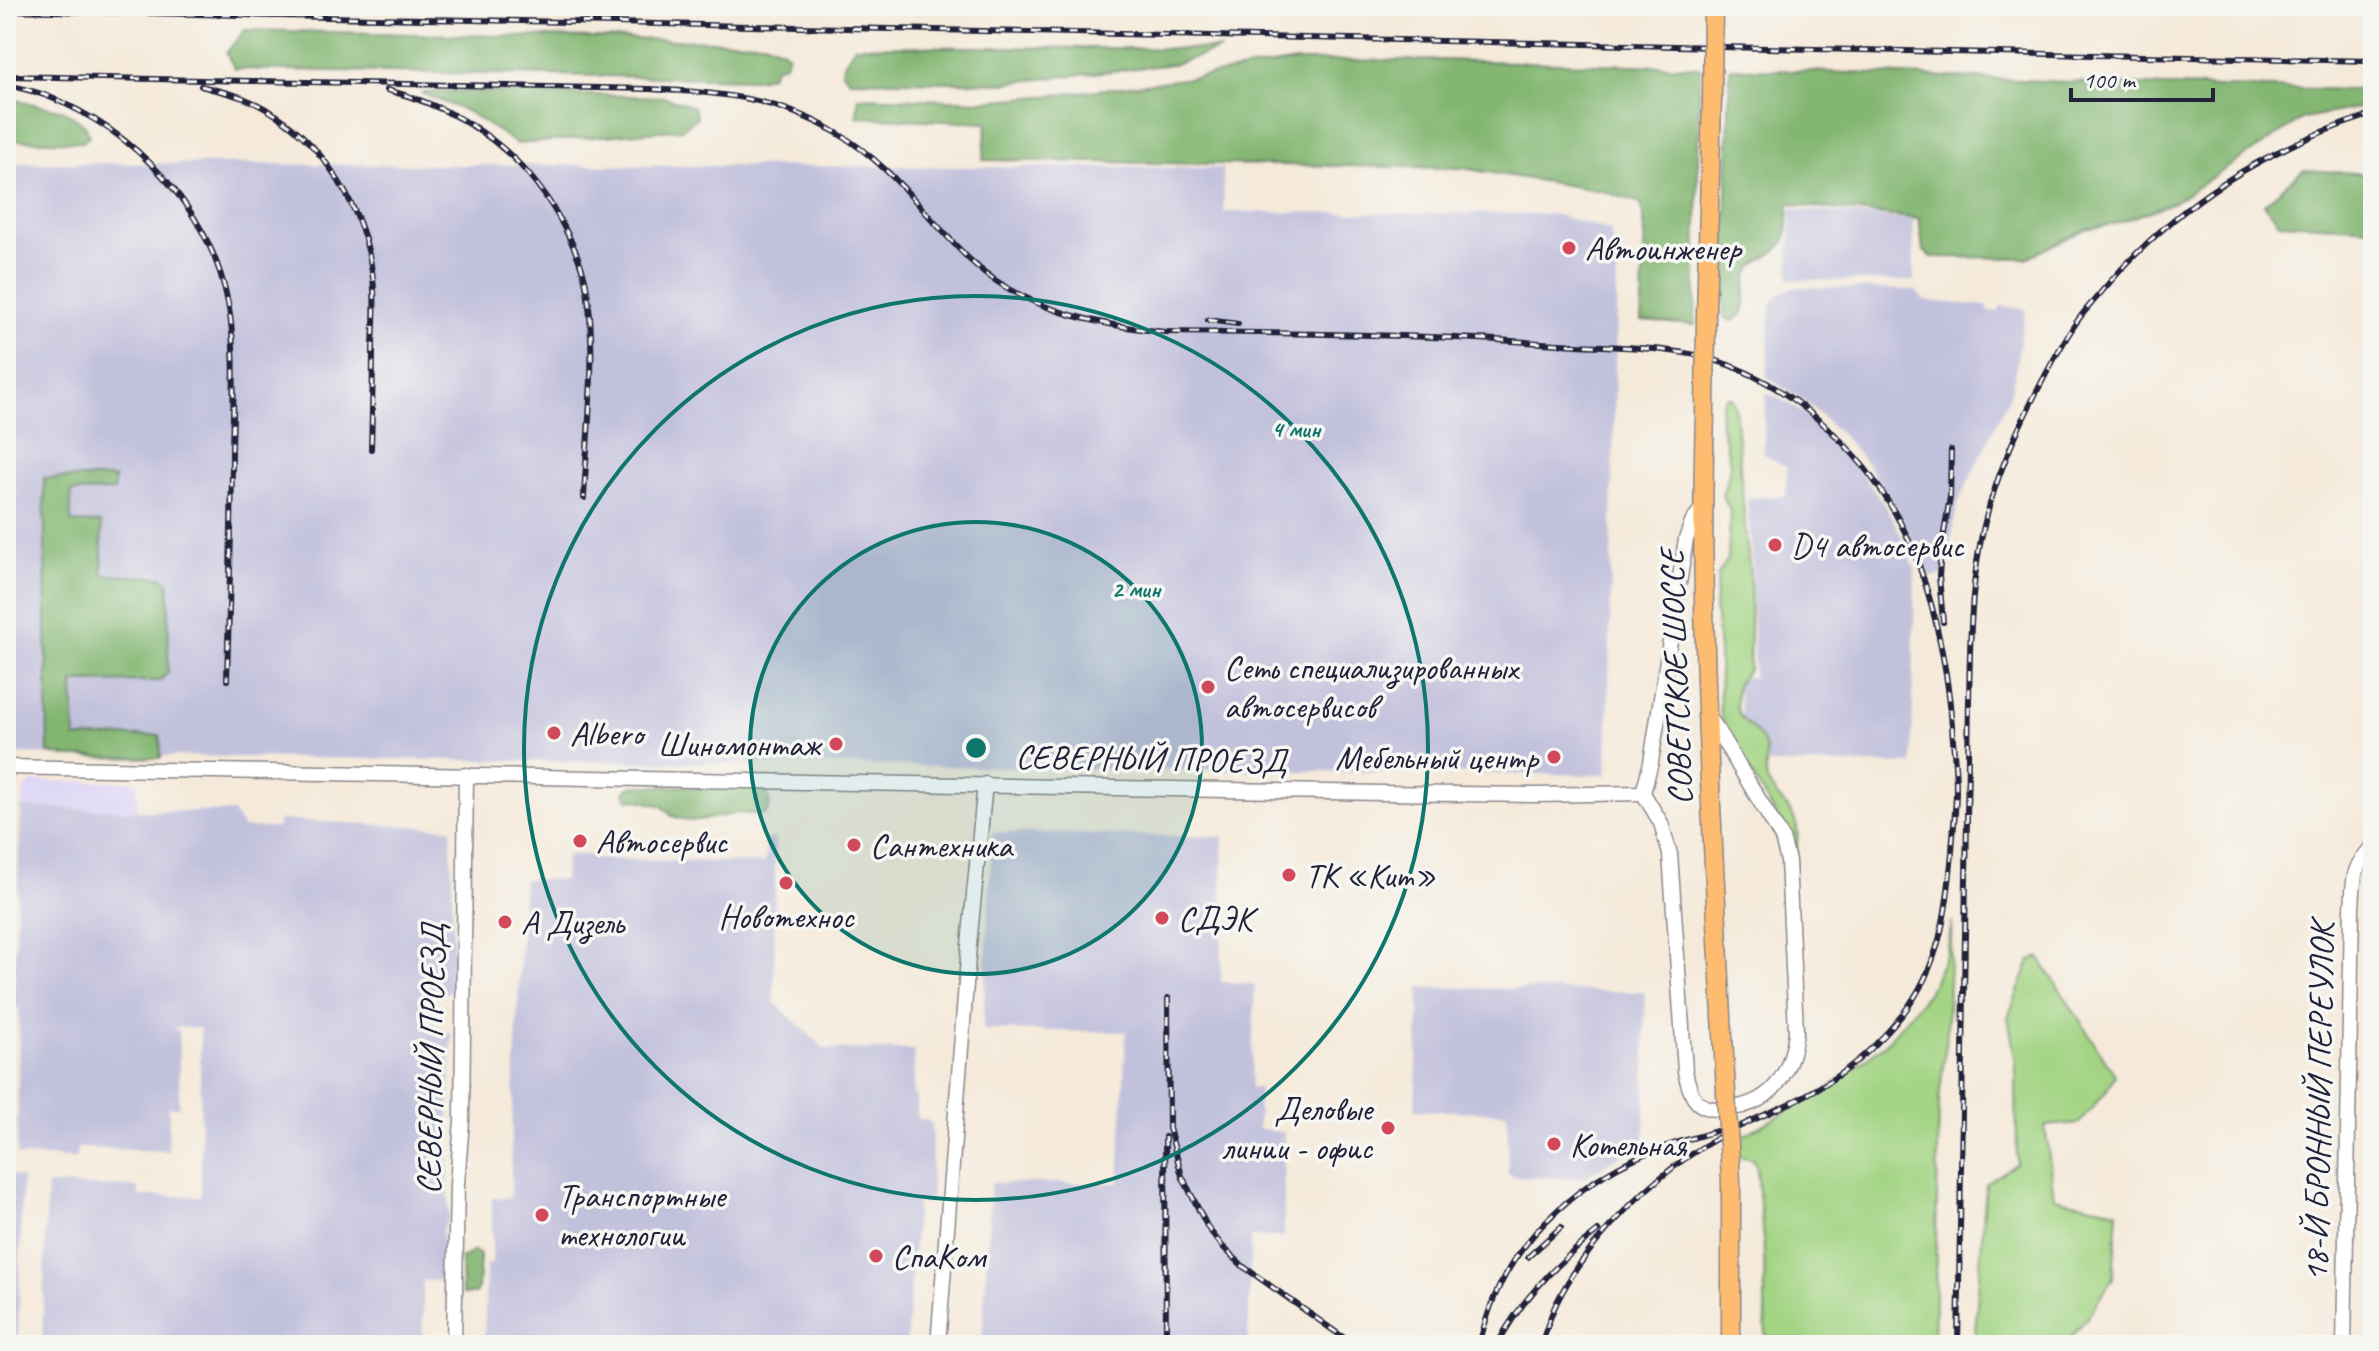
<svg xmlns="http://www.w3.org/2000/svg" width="2379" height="1351" font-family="Caveat,sans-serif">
	<rect width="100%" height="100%" fill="#f6f6f2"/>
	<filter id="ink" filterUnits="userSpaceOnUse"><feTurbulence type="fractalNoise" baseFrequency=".0125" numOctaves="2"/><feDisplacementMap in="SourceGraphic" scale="16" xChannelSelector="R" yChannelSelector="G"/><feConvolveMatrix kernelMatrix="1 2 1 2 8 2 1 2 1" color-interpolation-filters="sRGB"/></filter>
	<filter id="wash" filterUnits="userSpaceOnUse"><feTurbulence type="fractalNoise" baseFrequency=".006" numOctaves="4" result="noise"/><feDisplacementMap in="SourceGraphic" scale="32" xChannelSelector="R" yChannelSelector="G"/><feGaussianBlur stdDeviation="1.8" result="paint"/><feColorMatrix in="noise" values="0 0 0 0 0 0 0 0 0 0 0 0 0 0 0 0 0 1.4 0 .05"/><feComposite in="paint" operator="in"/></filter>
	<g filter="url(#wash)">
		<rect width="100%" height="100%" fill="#f5eada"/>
		<polygon fill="#ddd5f6" points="137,781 137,811 21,807 24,790 32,782"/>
		<g fill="#c2c1dc">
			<polygon points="6,163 1223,168 1224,212 1552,214 1610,230 1617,265 1607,775 6,754"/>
			<polygon points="1791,209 1913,220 1914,281 1789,280"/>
			<polygon points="1804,287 1915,290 1925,301 1988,306 1988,311 1999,312 2000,306 2026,309 2011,393 1958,503 1944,575 1926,577 1905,524 1895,505 1870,468 1844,437 1806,402 1767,377 1771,304 1778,295 1791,288"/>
			<polygon points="1766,393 1788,403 1812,420 1837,445 1868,482 1884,505 1897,527 1915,568 1912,764 1750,764 1736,679 1754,677 1752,554 1747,498 1786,496 1787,467 1763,454"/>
			<polygon points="21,807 141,811 233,812 243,828 277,828 279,820 451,828 454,989 422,1004 423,1019 452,1034 448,1137 449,1218 442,1229 445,1280 423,1281 423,1345 42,1345 47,1185 138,1187 139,1196 201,1196 200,1028 174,1027 175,1030 179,1030 179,1107 169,1107 168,1151 77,1148 76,1158 17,1156 19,1008 13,1007"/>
			<polygon points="992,832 1223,837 1221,982 1255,984 1251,1088 1259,1088 1258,1129 1284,1132 1284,1237 1251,1237 1248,1345 982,1345 991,1183 1119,1183 1126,1032 983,1030"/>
			<polygon points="771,838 775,839 774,1002 825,1049 914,1050 914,1095 917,1095 917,1119 925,1119 932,1124 931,1202 917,1203 906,1345 484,1345 486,1264 492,1264 492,1198 511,1197 511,1147 524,879 564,880 566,855 594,855 595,859 765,863 766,840"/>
			<polygon points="1420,987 1645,992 1645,1141 1583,1178 1521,1177 1508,1174 1507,1113 1415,1110"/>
			<polygon points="6,1173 22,1178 18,1345 6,1345"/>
		</g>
		<g fill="#a3d483" stroke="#627b5f" stroke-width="2">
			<path d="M1726,397H1731L1735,407C1740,460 1743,513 1749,565C1753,598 1749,637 1749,670L1737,684C1731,727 1749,715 1763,743C1770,755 1763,769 1767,780C1771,790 1779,798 1785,805C1804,827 1796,841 1795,865L1782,827L1727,730L1720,712L1719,651L1715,607L1718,575L1728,559L1730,510L1722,495C1725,484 1730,476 1730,464C1728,443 1712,416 1726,397Z"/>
			<polygon points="1952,922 1946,1042 1939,1100 1934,1345 1766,1345 1764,1252 1757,1169 1753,1159 1738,1156 1738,1138 1825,1091 1885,1044 1928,993 1947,953"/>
			<polygon points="2039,957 2115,1075 2105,1093 2079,1123 2045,1126 2054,1198 2118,1211 2113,1278 2086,1319 2065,1345 1974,1345 1986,1184 2017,1163 2016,1062 2008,1017 2030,961"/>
		</g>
		<g fill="#82b671" stroke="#526c56" stroke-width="2">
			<polygon points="245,30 764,42 783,50 788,55 785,64 775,67 771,75 758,79 235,69 226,53"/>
			<polygon points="855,46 1221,49 1174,64 1004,83 850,80 842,72 843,65"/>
			<polygon points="1443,60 1700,67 1695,325 1641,321 1645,230 1641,203 1602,191 1462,168 983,160 987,123 857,117 858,97 983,101 1066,94 1183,79 1296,61"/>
			<path d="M1730,68L2165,86L2373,90V105L2304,118L2174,202L2115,224L2086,229L2027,258L1931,257L1923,250L1919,219L1789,204C1788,216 1789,232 1784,242C1775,257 1754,258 1748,276C1742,291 1752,314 1733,321L1724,317Z"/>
			<polygon points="449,91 665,97 694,107 697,117 682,129 517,144 468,112 421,93"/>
			<polygon points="6,98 64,111 85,125 89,136 83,142 6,140"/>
			<polygon points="2303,170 2373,174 2373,228 2279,223 2264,204"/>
			<polygon points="44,478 114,478 114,491 71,492 71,522 101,523 103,575 162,577 169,584 168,672 160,681 73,682 75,738 160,735 161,758 69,757 48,753"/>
			<polygon points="633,786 760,787 768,793 770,806 765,815 738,813 714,818 690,821 672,816 662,806 635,799 628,800 625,791"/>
			<polygon points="474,1251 480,1255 478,1288 476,1294 462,1294 461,1258"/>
		</g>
	</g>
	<g filter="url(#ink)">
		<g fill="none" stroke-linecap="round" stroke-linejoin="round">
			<g stroke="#8c868a" stroke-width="17">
				<g id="minor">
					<path d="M1702,508L1692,523L1686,539L1651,762L1643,793L1661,823L1670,854L1685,1071C1690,1095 1695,1111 1723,1109C1771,1106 1791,1076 1796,1031L1788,861L1782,838L1707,713"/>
					<polyline points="6,767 1382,793 1535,795 1643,793"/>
					<polyline points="454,1345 457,1184 462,1121 466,775"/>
					<polyline points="938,1345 969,945 985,784"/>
					<path d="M2344,1345L2352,909C2354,881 2351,867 2373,847"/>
				</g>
			</g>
			<g stroke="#8c868a" stroke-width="21">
				<g id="major">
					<polyline points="1706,315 1712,101"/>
					<path d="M1705,415C1698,635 1714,854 1725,1074"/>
					<polyline points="1731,1181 1731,1345"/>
				</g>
			</g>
			<use href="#minor" stroke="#fff" stroke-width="14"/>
			<use href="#major" stroke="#febc70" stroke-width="18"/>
			<g stroke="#22223b" stroke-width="6">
				<g id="rail">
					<polyline points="6,10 2373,61"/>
					<path d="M6,76L649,89C720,93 774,96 837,133C890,163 926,217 969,259C1021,309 1095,325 1165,332C1280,333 1396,334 1512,341C1542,343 1572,345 1603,346C1639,348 1676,349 1711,359C1792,383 1861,449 1900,522C1930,579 1947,661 1952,725C1953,746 1956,767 1956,789C1956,810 1953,831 1952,852C1947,912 1940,967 1902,1015C1879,1044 1852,1068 1820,1087C1786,1108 1748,1120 1714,1140C1655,1174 1587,1241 1557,1302C1550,1316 1546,1331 1541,1345"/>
					<path d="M6,84C19,88 34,91 47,96C134,130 210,209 228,303C237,350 233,401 232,449C232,526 229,603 227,680"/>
					<path d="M201,86C215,90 230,93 243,98C315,126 364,203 373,278C376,300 374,323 373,345C373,380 372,414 371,449"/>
					<path d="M387,90C466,110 526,154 564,227C574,246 584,269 587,290C597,354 587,432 584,498"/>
					<polyline points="1208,320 1238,324"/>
					<polyline points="1943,622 1939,576 1941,551 1950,497 1951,450"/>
					<polyline points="1168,998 1169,1128 1182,1176 1208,1228 1223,1247 1244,1267 1354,1345"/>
					<polyline points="1165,1137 1166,1345"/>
					<polyline points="1528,1257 1561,1227"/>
					<path d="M1479,1345C1484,1326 1490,1305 1499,1287C1527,1229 1582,1182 1640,1156C1665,1145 1691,1139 1716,1131"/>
					<path d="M1497,1345C1521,1299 1558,1262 1598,1231"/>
					<path d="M1958,1345L1969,701C1970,651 1970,600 1979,550C1988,497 2010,444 2034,397C2047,372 2060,346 2076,323C2084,311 2094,301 2103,290C2177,203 2264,148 2373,114"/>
				</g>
			</g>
			<use href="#rail" stroke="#f6f6f2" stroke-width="3" stroke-dasharray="9" stroke-linecap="butt"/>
			<g stroke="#8c868a" stroke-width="21" stroke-linecap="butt">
				<g id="major-bridge">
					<polyline points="1712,101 1713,6"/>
					<polyline points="1705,415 1706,315"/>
					<polyline points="1725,1074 1731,1181"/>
				</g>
			</g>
			<use href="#major-bridge" stroke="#febc70" stroke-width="18"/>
		</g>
	</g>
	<circle cx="976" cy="748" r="226" fill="#0f766e" fill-opacity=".12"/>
	<g fill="none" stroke="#0f766e" stroke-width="4">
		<circle cx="976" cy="748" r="226"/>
		<circle cx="976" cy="748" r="452"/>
	</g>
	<g fill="#d1495b" stroke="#f6f6f2" stroke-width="3">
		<circle cx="1569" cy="248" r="8"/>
		<circle cx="1775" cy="545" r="8"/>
		<circle cx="1208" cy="687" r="8"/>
		<circle cx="554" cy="733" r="8"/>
		<circle cx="836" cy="744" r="8"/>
		<circle cx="1554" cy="757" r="8"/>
		<circle cx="580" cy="841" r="8"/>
		<circle cx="854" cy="845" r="8"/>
		<circle cx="1289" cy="875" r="8"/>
		<circle cx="786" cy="883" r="8"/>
		<circle cx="1162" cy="918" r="8"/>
		<circle cx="505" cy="922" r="8"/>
		<circle cx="1388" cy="1128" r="8"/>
		<circle cx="1554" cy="1144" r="8"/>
		<circle cx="542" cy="1215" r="8"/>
		<circle cx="876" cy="1256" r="8"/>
	</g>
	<g text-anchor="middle" stroke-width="7" stroke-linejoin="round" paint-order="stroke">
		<g font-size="34" fill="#22223b" stroke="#f6f6f2" text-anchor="start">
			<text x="1585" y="260">Автоинженер</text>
			<text x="1791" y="557">D4 автосервис</text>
			<text x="1224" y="679">Сеть специализированных<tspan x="1224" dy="39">автосервисов</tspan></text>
			<text x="570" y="745">Albero</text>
			<text x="820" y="756" text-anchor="end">Шиномонтаж</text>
			<text x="1538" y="769" text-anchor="end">Мебельный центр</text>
			<text x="596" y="853">Автосервис</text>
			<text x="870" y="857">Сантехника</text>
			<text x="1305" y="887">ТК «Кит»</text>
			<text x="786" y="928" text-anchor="middle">Новотехнос</text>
			<text x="1178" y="930">СДЭК</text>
			<text x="521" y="934">А Дизель</text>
			<text x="1372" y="1120" text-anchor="end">Деловые<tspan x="1372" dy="39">линии - офис</tspan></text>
			<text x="1570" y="1156">Котельная</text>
			<text x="558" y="1207">Транспортные<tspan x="558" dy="39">технологии</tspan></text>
			<text x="892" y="1268">СпаКом</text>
		</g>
		<g font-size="34" fill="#22223b" stroke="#f6f6f2">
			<text transform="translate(1675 677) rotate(-92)" y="12">СОВЕТСКОЕ ШОССЕ</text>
			<text transform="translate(1151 758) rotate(1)" y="12">СЕВЕРНЫЙ ПРОЕЗД</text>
			<text transform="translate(430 1059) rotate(-89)" y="12">СЕВЕРНЫЙ ПРОЕЗД</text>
			<text transform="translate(2318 1102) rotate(-89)" y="12">18-Й БРОННЫЙ ПЕРЕУЛОК</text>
		</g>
	</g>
	<circle cx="976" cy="748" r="12" fill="#0f766e" stroke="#f6f6f2" stroke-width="4"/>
	<g font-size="24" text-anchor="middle" font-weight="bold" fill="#0f766e" stroke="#f6f6f2" stroke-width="7" stroke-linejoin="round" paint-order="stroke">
		<text x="1296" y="437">4 мин</text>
		<text x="1136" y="597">2 мин</text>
	</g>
	<rect width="2379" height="1351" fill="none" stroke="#f6f6f2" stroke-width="32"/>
	<path d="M2071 88v12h142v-12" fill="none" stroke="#22223b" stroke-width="4"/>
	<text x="2083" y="88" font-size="24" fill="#22223b" stroke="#f6f6f2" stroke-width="6" paint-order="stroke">100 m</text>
</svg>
